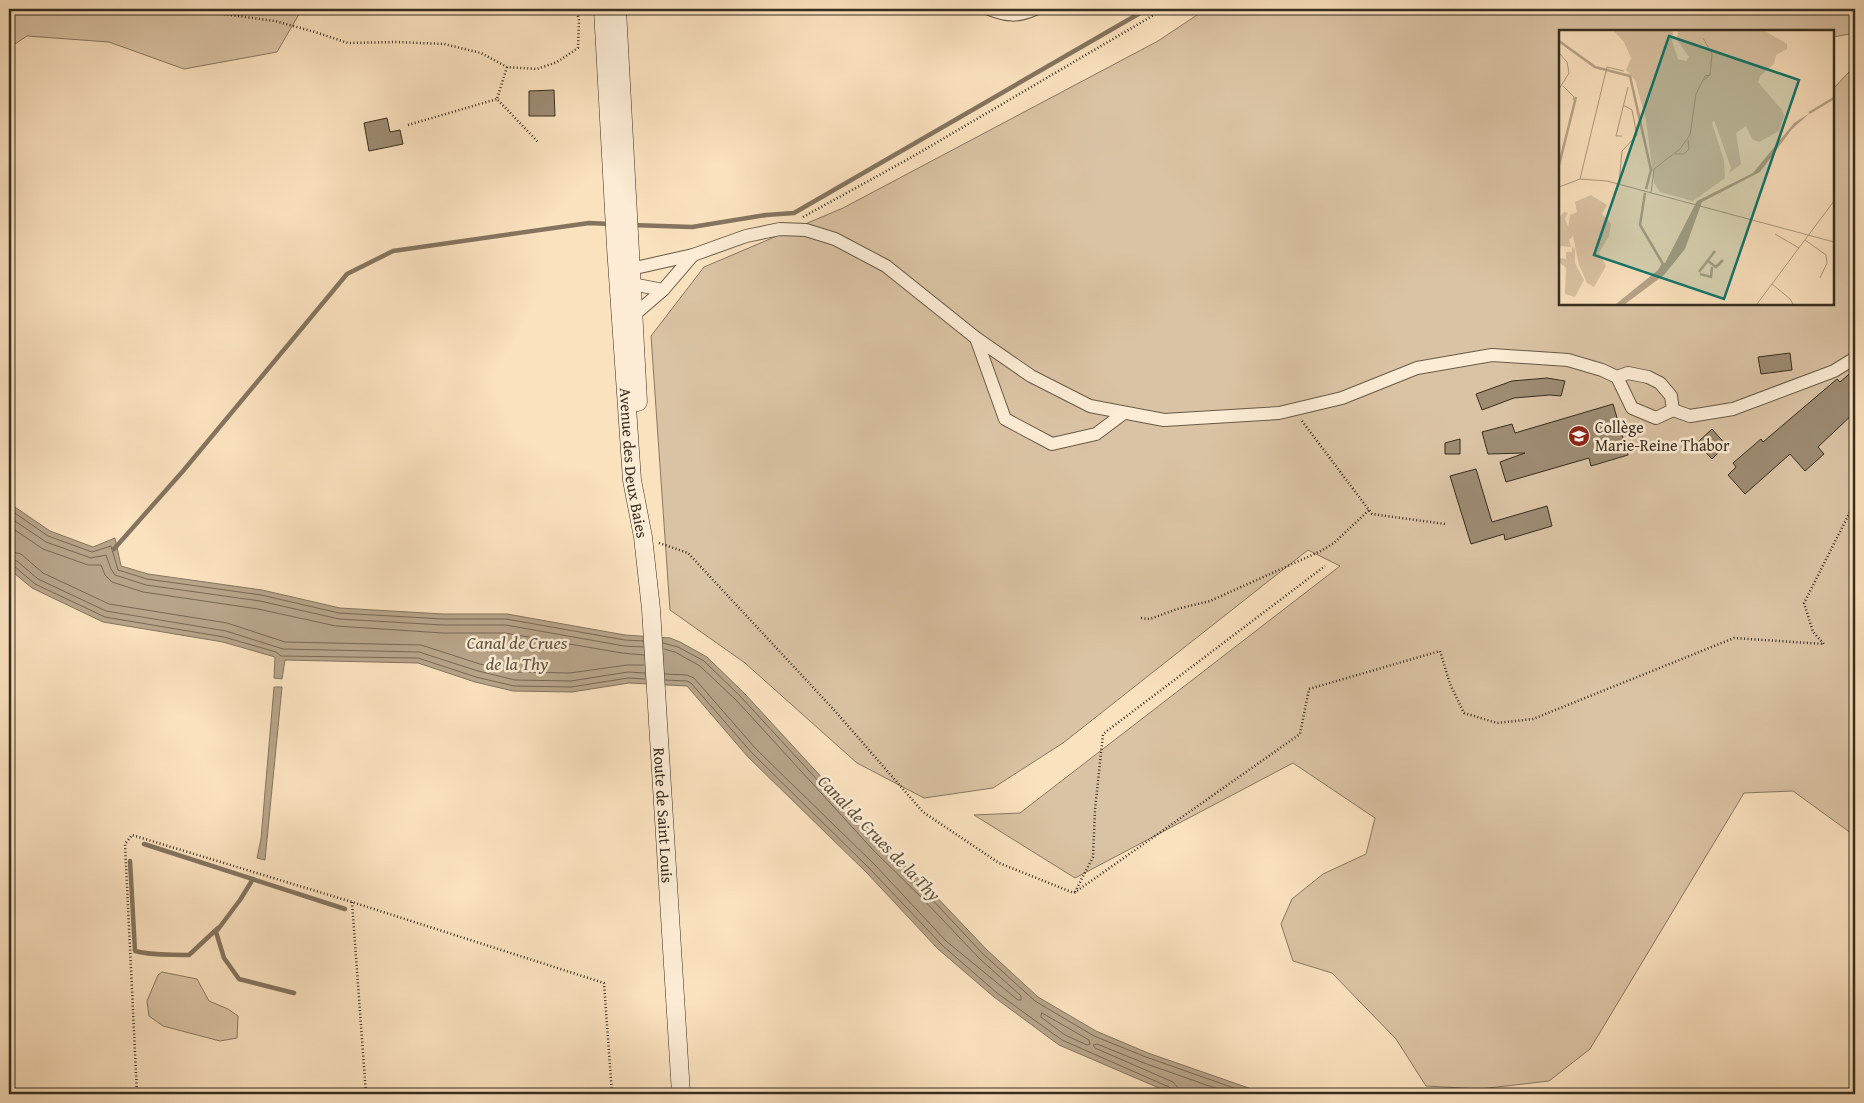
<svg xmlns="http://www.w3.org/2000/svg" width="1864" height="1103" font-family="'Gentium Book Plus',serif">
	<rect width="100%" height="100%" fill="#fbe2bf"/>
	<filter id="stains"><feTurbulence type="fractalNoise" baseFrequency=".004" numOctaves="4"/><feColorMatrix values="0 0 0 0 .2 0 0 0 0 .09 0 0 0 0 .02 0 0 0 .5 -.17"/></filter>
	<radialGradient id="worn" r=".72"><stop offset=".6" stop-color="#630" stop-opacity="0"/><stop offset="1" stop-color="#630" stop-opacity=".3"/></radialGradient>
	<g fill="#dac3a4" stroke="#887862">
		<polygon points="9,9 302,9 277,52 184,69 109,42 27,36 9,48"/>
		<polygon points="1206,9 1855,9 1855,33 1833,37 1833,31 1560,31 1560,304 1833,304 1833,89 1849,72 1855,70 1855,836 1793,791 1744,793 1590,1049 1549,1081 1480,1089 1426,1086 1396,1039 1332,973 1293,961 1281,924 1292,899 1323,874 1366,854 1375,818 1293,763 1075,878 974,815 1020,813 1340,566 1308,550 1063,743 993,788 924,798 857,763 745,663 670,610 651,336 704,267 843,208 1158,41"/>
		<polygon points="162,972 197,979 209,1001 228,1009 238,1016 237,1038 220,1041 163,1026 149,1016 147,1001 158,975"/>
	</g>
	<g fill="#b8a489" stroke="#84745f">
		<polygon points="9,503 50,531 93,547 115,538 121,566 148,574 262,590 340,608 443,614 507,614 625,635 670,638 680,642 707,657 745,694 883,844 929,889 987,950 1038,997 1096,1031 1148,1053 1266,1094 1173,1094 1059,1045 994,997 938,949 867,873 748,757 687,686 629,683 572,692 513,691 475,682 418,663 285,660 282,679 274,678 275,657 223,642 103,622 32,588 9,569"/>
		<polygon points="274,687 282,687 265,860 257,858 261,839"/>
	</g>
	<g fill="none" stroke-linecap="round" stroke-linejoin="round">
		<g stroke="#786854" stroke-width="1">
			<polyline points="9,509 48,536 92,552 111,546 118,570 147,579 261,595 339,613 443,619 506,619 625,640 643,641"/>
			<polyline points="9,517 46,542 91,558 106,555 111,569 115,575 146,585 260,601 339,619 443,625 506,625 624,646 643,647"/>
			<polyline points="9,526 43,549 88,565 101,565 105,575 112,582 143,592 258,609 336,626 443,633 505,633 622,653 644,655"/>
			<polyline points="9,551 21,554 43,573 109,604 227,623 285,642 421,645 480,664 516,672 570,673 627,665 644,665"/>
			<polyline points="9,559 17,561 38,579 106,611 226,631 283,649 419,652 478,671 515,680 571,681 628,672 645,673"/>
			<polyline points="9,565 14,566 35,584 105,617 224,637 276,652 281,656 418,658 476,677 514,686 571,687 628,678 645,679"/>
			<polyline points="663,643 678,647 704,661 741,697 879,847 926,893 983,954 1035,1001 1094,1036 1146,1057 1251,1094"/>
			<polyline points="664,649 675,652 700,666 737,701 875,852 921,897 979,958 1021,996 1021,1000 1018,1000 946,941 875,865 756,749 694,678 687,675 665,674"/>
			<polyline points="665,680 687,681 691,683 752,753 870,869 942,945 997,993 1062,1040 1169,1087 1172,1090 1173,1094"/>
			<polygon points="1042,1013 1089,1040 1090,1044 1087,1045 1065,1035 1041,1017"/>
			<polyline points="1179,1094 1178,1088 1173,1082 1095,1048 1093,1045 1097,1044 1144,1063 1232,1094"/>
		</g>
		<g stroke="#84745f" stroke-width="4.5">
			<polyline points="631,225 692,227 766,215 794,213 1147,9"/>
			<polyline points="114,549 183,471 347,274 393,251 589,223 611,224"/>
			<polyline points="144,844 345,909"/>
			<path d="M130,861L135,951C152,956 171,954 189,955L218,928"/>
			<polyline points="253,879 240,900 216,932 224,958 239,979 294,993"/>
		</g>
	</g>
	<g fill="#9d8b72" stroke="#372d1f">
		<polygon points="554,90 555,116 529,116 529,91"/>
		<polygon points="387,118 390,132 400,130 403,144 369,151 364,123"/>
		<polygon points="1790,353 1792,370 1761,374 1758,357"/>
		<polygon points="1855,369 1855,412 1818,447 1824,454 1805,471 1790,454 1745,494 1728,475 1736,467 1733,463 1761,439 1763,442 1837,379 1840,382"/>
		<polygon points="1547,378 1565,381 1561,396 1550,395 1514,398 1482,410 1476,394 1512,381"/>
		<polygon points="1613,404 1628,455 1591,466 1589,458 1506,482 1500,462 1525,453 1488,454 1482,432 1512,424 1515,433"/>
		<polygon points="1712,429 1726,445 1712,459 1697,443"/>
		<polygon points="1460,439 1460,454 1445,454 1445,443"/>
		<polygon points="1476,469 1492,522 1547,506 1552,526 1505,540 1504,534 1471,544 1450,476"/>
	</g>
	<g fill="none" stroke-linecap="round" stroke-linejoin="round">
		<g stroke="#685a47" stroke-width="14">
			<g id="minor">
				<path d="M989,9C1007,16 1017,17 1035,9"/>
				<polyline points="622,271 693,255 746,236 780,229 806,230 835,239 886,266 976,338 1031,376 1090,406 1164,420 1279,413 1342,398 1417,368 1492,355 1568,360 1602,370 1617,377 1632,408 1656,418 1673,410 1671,396 1660,383 1648,377 1628,373 1617,377"/>
				<polyline points="626,279 632,284 663,290 693,255"/>
				<polyline points="634,315 663,290"/>
				<polyline points="976,338 1005,419 1052,444 1096,434 1124,413"/>
				<polyline points="1673,410 1690,416 1733,409 1834,371 1855,358"/>
			</g>
		</g>
		<g stroke="#372d1f" stroke-width="19">
			<g id="secondary">
				<path id="s1" d="M603,9L616,247L632,480L643,537L651,609L681,1094"/>
				<polyline points="617,9 638,402"/>
			</g>
		</g>
		<g stroke="#372d1f" stroke-width="2.5" stroke-dasharray="1 2.5" stroke-linecap="butt">
			<polyline points="186,9 275,21 315,32 348,43 396,42 444,44 481,53 507,67 537,69 557,62 578,48 579,20 576,9"/>
			<polyline points="507,67 497,99 538,142"/>
			<polyline points="408,125 497,99"/>
			<polyline points="803,217 912,157 1164,9"/>
			<polyline points="1302,421 1372,514 1445,524"/>
			<polyline points="659,543 688,553 835,711 923,812 999,863 1074,893 1300,734 1309,689 1440,651 1450,684 1464,713 1497,723 1533,719 1734,638 1824,644 1813,632 1804,603 1855,502"/>
			<polyline points="1141,618 1150,619 1177,609 1210,601 1321,551 1334,543 1369,510"/>
			<polyline points="1075,892 1093,857 1095,810 1103,734 1325,566"/>
			<polyline points="352,902 366,1094"/>
			<polyline points="137,1094 125,844 132,835 352,902 604,983 612,1094"/>
		</g>
		<use href="#minor" stroke="#fcecd5" stroke-width="12"/>
		<use href="#secondary" stroke="#fcecd5" stroke-width="18"/>
	</g>
	<defs>
		<g id="school-disc" transform="scale(1.125)"><circle r="9.5" fill="#8f2418" stroke="#fcecd5"/><path d="M0-5L7-2L0 1L-7-2ZM-4 1L0 2.5L4 1V4Q0 6-4 4Z" fill="#fff"/></g>
	</defs>
	<g fill-rule="evenodd">
		<use href="#school-disc" x="1579" y="436"/>
	</g>
	<g text-anchor="middle" stroke-width="5" stroke-linejoin="round" paint-order="stroke">
		<g font-size="16" fill="#372d1f" stroke="#fcecd5" text-anchor="start">
			<text x="1595" y="433">Collège<tspan x="1595" dy="18">Marie-Reine Thabor</tspan></text>
		</g>
		<g font-size="16" fill="#372d1f" stroke="#fcecd5">
			<text dy="6" stroke="none"><textPath href="#s1" startOffset="455">Avenue des Deux Baies</textPath></text>
			<text dy="6" stroke="none"><textPath href="#s1" startOffset="809">Route de Saint Louis</textPath></text>
		</g>
		<g font-size="18" font-style="italic" fill="#5e513f" stroke="#fcecd5">
			<text x="517" y="649">Canal de Crues<tspan x="517" dy="21">de la Thy</tspan></text>
			<text transform="translate(879 838) rotate(46)" y="6">Canal de Crues de la Thy</text>
		</g>
	</g>
	<g transform="translate(1559 30)">
		<rect width="275" height="275" fill="#fbe2bf"/>
		<path d="M55,1H114L113,11L119,29L127,31L130,27L118,10L119,1H206L228,14V19L217,25L215,34L201,46L199,52L223,80L225,86L220,101L200,112L193,109L187,96L177,103L182,134L170,143L172,138L155,90L153,93L165,130L166,148L134,171L101,162L95,153L87,90L76,50L67,40L72,28L65,12ZM32,165L48,175L43,184L52,194L50,206L40,223L47,236L35,257L28,253L20,235L14,206L10,210L12,217L2,216L0,219V187L5,182L9,183L6,188L9,197L11,185L18,182L16,172ZM13,217L16,219V233L25,250L16,267L6,264L7,238L0,232V228L7,229V222H13Z" fill="#dac3a4"/>
		<path d="M251,83L233,99L201,142L143,172L126,219L105,245L66,274H57L99,240L103,233H106L138,171L194,143L235,93Z" fill="#b8a489"/>
		<path fill="none" stroke="#b8a489" stroke-width="2.5" d="M0,11L36,37L71,46L92,140L87,159M250,83L275,68M0,135L17,67M86,163L81,195L104,234M149,231L157,237L164,230M140,242L156,221M141,244L152,247L153,237"/>
		<path fill="none" stroke="#ad9a7f" stroke-width="1" d="M144,8L153,24L151,45M0,23L8,32L10,43L0,59M4,56L15,67L14,70M63,106H57L69,57M116,124H125L130,119L129,110M21,149L48,37L65,41M60,152L63,121L78,105L73,80L64,75M0,157L21,149L48,151L275,212M92,163L95,139L121,119L131,105L137,64L146,46L151,45L145,50M216,204L240,218M246,210L267,225L268,233L261,248M213,254L231,269L234,274M198,274L275,171"/>
		<path fill="#0f766e" fill-opacity="0.15" stroke="#0f766e" stroke-width="2.5" d="M110,6L240,50L165,269L35,225Z"/>
		<rect width="275" height="275" fill="none" stroke="#372d1f" stroke-width="2.5"/>
	</g>
	<rect width="1864" height="1103" fill="none" stroke="#fbe2bf" stroke-width="30"/>
	<rect x="10" y="10" width="1844" height="1083" fill="none" stroke="#372d1f" stroke-width="2.5"/>
	<rect x="15" y="15" width="1834" height="1073" fill="none" stroke="#372d1f"/>
	<rect width="100%" height="100%" filter="url(#stains)"/>
	<rect width="100%" height="100%" fill="url(#worn)"/>
</svg>
